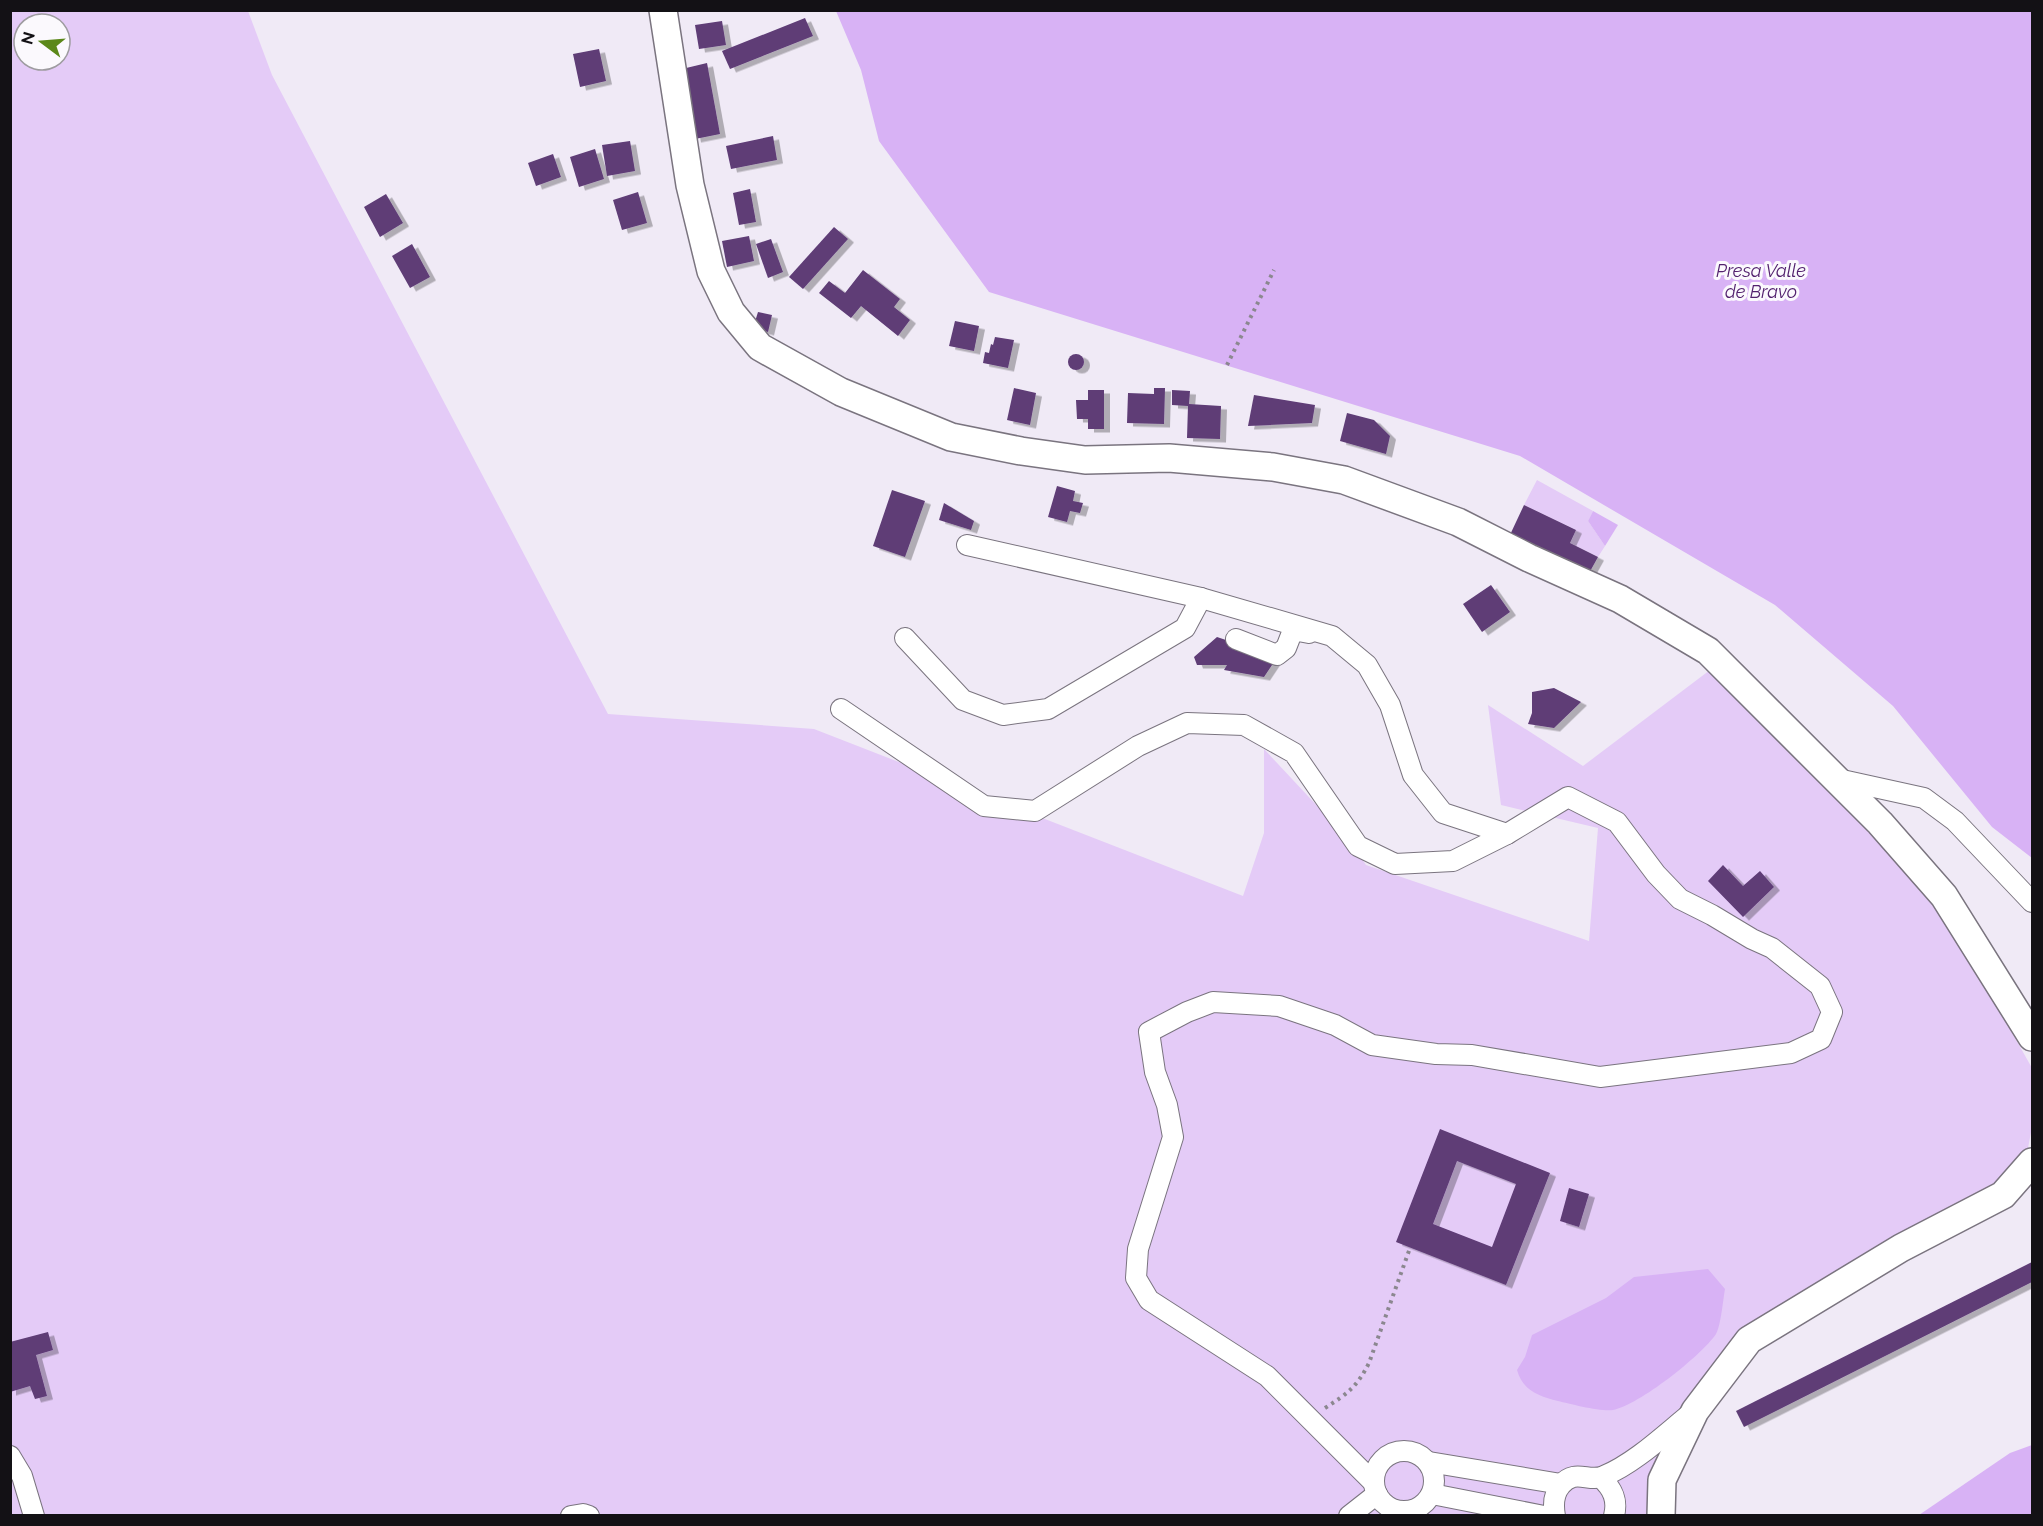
<svg xmlns="http://www.w3.org/2000/svg" width="2043" height="1526" font-family="Raleway,sans-serif">
	<defs>
		<filter id="shadow"><feDropShadow dx="6" dy="3.5" stdDeviation="0" flood-color="#0004"/></filter>
	</defs>
	<rect width="100%" height="100%" fill="#f0eaf6"/>
	<g fill="#e4cbf7" fill-rule="evenodd">
		<path d="M10,11H248L272,75L608,714L814,729L1243,896L1264,833V749L1349,840L1366,865L1589,941L1598,828L1501,805L1488,705L1583,766L1710,670L1880,840L1940,905L2032,1068V1127L2028,1148L2001,1183L1743,1334L1649,1515H11ZM24,24H60V60H24Z"/>
		<polygon points="1537,480 1593,511 1588,521 1605,546 1598,557 1570,543 1576,530 1524,505"/>
	</g>
	<g fill="#d8b2f5">
		<polygon points="836,11 2032,11 2032,858 1992,827 1893,706 1775,605 1520,456 989,292 879,141 861,70"/>
		<polygon points="1593,511 1618,525 1605,546 1588,521"/>
		<path d="M1708,1269L1725,1289C1723,1300 1721,1325 1716,1334C1701,1356 1639,1405 1613,1410C1602,1412 1570,1404 1558,1401C1539,1396 1523,1391 1517,1370L1525,1357L1532,1335L1606,1298L1634,1277Z"/>
		<polygon points="2032,1445 2032,1515 1919,1515 2010,1453"/>
	</g>
	<g fill="#5e3c76" fill-rule="evenodd" filter="url(#shadow)">
		<polygon points="805,18 813,36 730,69 722,51"/>
		<polygon points="722,21 726,45 699,49 695,25"/>
		<polygon points="599,49 606,81 580,87 573,54"/>
		<polygon points="707,63 720,134 695,139 682,69"/>
		<polygon points="773,136 777,160 731,169 726,146"/>
		<polygon points="630,141 635,171 607,176 602,145"/>
		<polygon points="595,149 604,179 579,187 570,157"/>
		<polygon points="553,154 561,177 536,186 528,163"/>
		<polygon points="750,189 756,222 739,225 733,193"/>
		<polygon points="638,192 647,223 622,230 613,200"/>
		<polygon points="386,194 403,223 380,237 364,207"/>
		<polygon points="834,227 848,239 803,289 789,277"/>
		<polygon points="749,236 754,261 727,267 722,241"/>
		<polygon points="771,239 783,272 768,278 756,244"/>
		<polygon points="412,244 430,277 410,288 392,256"/>
		<polygon points="863,270 900,299 894,307 910,320 898,336 861,306 851,318 819,293 829,281 845,293"/>
		<polygon points="758,312 772,315 768,332 753,328"/>
		<polygon points="955,321 979,326 974,351 949,346"/>
		<polygon points="995,337 1014,340 1008,368 983,363 985,352 989,353 991,344 993,345"/>
		<circle cx="1076" cy="362" r="8"/>
		<polygon points="1014,388 1036,393 1030,425 1007,420"/>
		<polygon points="1154,388 1165,388 1164,424 1127,423 1128,393 1154,394"/>
		<polygon points="1088,390 1104,390 1104,429 1088,429 1088,419 1077,419 1076,400 1088,400"/>
		<polygon points="1172,390 1190,391 1189,404 1221,406 1220,439 1187,438 1188,406 1172,405"/>
		<polygon points="1254,395 1315,405 1312,423 1248,426"/>
		<polygon points="1347,413 1374,420 1390,436 1386,454 1340,441"/>
		<polygon points="1057,486 1075,491 1073,501 1083,503 1080,513 1070,511 1067,522 1048,517"/>
		<polygon points="892,490 925,501 905,557 873,546"/>
		<polygon points="944,503 974,521 971,530 939,520"/>
		<polygon points="1524,505 1576,530 1570,543 1598,557 1588,575 1509,537"/>
		<polygon points="1491,585 1510,612 1482,632 1463,604"/>
		<polygon points="1217,637 1235,643 1276,659 1264,677 1224,670 1227,665 1197,665 1194,657"/>
		<polygon points="1554,688 1581,702 1554,728 1528,724 1532,713 1532,692"/>
		<polygon points="1723,865 1743,886 1760,871 1774,887 1743,917 1708,881"/>
		<path d="M1440,1129L1550,1173L1506,1285L1396,1242ZM1457,1161L1516,1184L1492,1247L1433,1224Z"/>
		<polygon points="1569,1188 1589,1194 1579,1227 1560,1221"/>
		<polygon points="2032,1262 2032,1282 1744,1427 1736,1411"/>
		<polygon points="48,1332 53,1350 36,1355 47,1396 35,1399 30,1386 10,1392 10,1342"/>
	</g>
	<g fill="none" stroke-linecap="round" stroke-linejoin="round">
		<g stroke="#7a747f" stroke-width="22">
			<g id="street">
				<polyline points="967,545 1201,598 1332,636 1367,665 1390,705 1413,775 1443,813 1507,834"/>
				<polyline points="905,638 963,700 1003,715 1048,709 1185,628 1201,598"/>
				<polyline points="1236,639 1277,655 1286,648 1293,630 1309,633"/>
				<polyline points="841,709 984,806 1035,811 1138,746 1187,723 1244,725 1294,753 1358,846 1395,864 1453,861 1507,834 1568,797 1617,822 1656,874 1680,899 1712,915 1752,939 1772,948 1820,986 1832,1012 1821,1039 1791,1053 1600,1077 1472,1055 1436,1054 1372,1045 1335,1025 1279,1006 1213,1002 1187,1012 1149,1032 1155,1072 1167,1105 1173,1137 1138,1249 1136,1278 1149,1300 1267,1376 1374,1483"/>
				<polyline points="1833,778 1924,798 1955,821 2032,902"/>
				<circle cx="1404" cy="1481" r="30"/>
				<polyline points="10,1456 22,1476 34,1516"/>
				<polyline points="1429,1462 1561,1484"/>
				<path d="M1601,1478C1613,1489 1618,1500 1614,1516"/>
				<polyline points="1432,1494 1544,1516"/>
				<polyline points="571,1516 583,1514 589,1516"/>
				<polyline points="1349,1516 1377,1494"/>
				<path d="M1555,1516C1553,1505 1553,1494 1561,1485C1575,1468 1589,1483 1604,1476C1635,1463 1664,1435 1690,1414"/>
			</g>
		</g>
		<g stroke="#7a747f" stroke-width="30">
			<g id="secondary">
				<polyline points="663,10 690,185 711,271 731,312 760,347 841,392 951,437 1021,451 1085,460 1169,458 1273,467 1344,480 1458,522 1529,558 1620,599 1708,651 1880,823 1944,896 2032,1037"/>
				<polyline points="1661,1516 1662,1480 1695,1411 1749,1340 1901,1248 2003,1195 2032,1162"/>
			</g>
		</g>
		<g stroke="#8b878f" stroke-width="4" stroke-dasharray="3 4.5" stroke-linecap="butt">
			<polyline points="1227,365 1274,270"/>
			<path d="M1325,1408C1347,1394 1357,1387 1369,1363L1410,1248"/>
		</g>
		<use href="#street" stroke="#fff" stroke-width="20"/>
		<use href="#secondary" stroke="#fff" stroke-width="27"/>
	</g>
	<g text-anchor="middle" stroke-width="6" stroke-linejoin="round" paint-order="stroke">
		<g font-size="18" font-style="italic" fill="#53226f" stroke="#fbf9fd">
			<text x="1761" y="277">Presa Valle<tspan x="1761" dy="21">de Bravo</tspan></text>
		</g>
	</g>
	<rect width="2043" height="1526" fill="none" stroke="#131115" stroke-width="24"/>
	<g transform="translate(42 42) rotate(286)"><circle r="28" fill="#fbf9fd" stroke="#9e9ca0" stroke-width="1.5"/>
	<path d="M0-4.5L10 22L0 15L-10 22Z" fill="#5b8819"/>
	<text y="-9" font-size="16" font-weight="bold" text-anchor="middle" fill="#131115">N</text>
	</g>
</svg>
